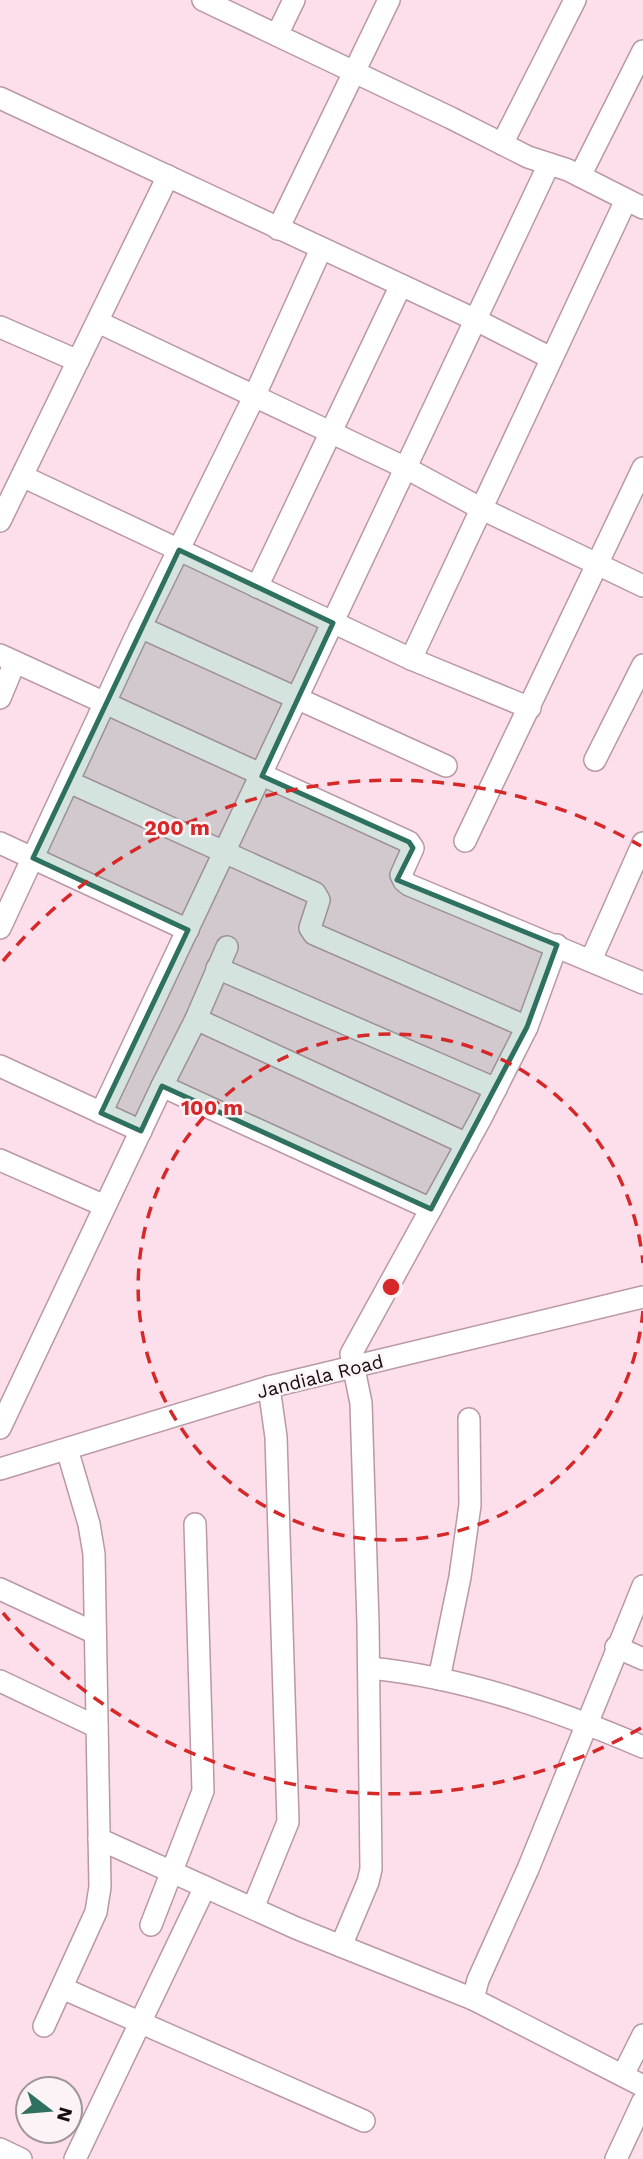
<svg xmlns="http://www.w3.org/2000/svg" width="643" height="2159" font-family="'Work Sans',sans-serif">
	<rect width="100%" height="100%" fill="#fcdfea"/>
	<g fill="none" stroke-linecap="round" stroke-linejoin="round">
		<g stroke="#ba98a5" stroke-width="24">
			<g id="minor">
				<polyline points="203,0 451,118 528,157 568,170 643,208"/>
				<polyline points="277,35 294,0"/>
				<polyline points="0,98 476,320 551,358"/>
				<polyline points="502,144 575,0"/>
				<polyline points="580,176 643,51"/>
				<polyline points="278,229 389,0"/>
				<polyline points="98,322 406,468 482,509 643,586"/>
				<polyline points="0,327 78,361"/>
				<polyline points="22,476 411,659 530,708"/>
				<polyline points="0,521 168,176"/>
				<polyline points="257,587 401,285"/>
				<polyline points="140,627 446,766"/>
				<polyline points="0,655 409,842 413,848 401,875 404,881 409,885 643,983"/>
				<polyline points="411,659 626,200"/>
				<polyline points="0,698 15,662"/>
				<polyline points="595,760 643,665"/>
				<polyline points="69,782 315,893 319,900 310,928 314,934 527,1027"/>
				<polyline points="465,841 643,468"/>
				<polyline points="0,843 188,930"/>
				<polyline points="0,928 135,638 254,397 321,249"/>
				<polyline points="591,960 643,843"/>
				<polyline points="217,968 496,1089"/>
				<polyline points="196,1019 467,1144"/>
				<polyline points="0,1066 141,1131"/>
				<polyline points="162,1086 431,1209"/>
				<polyline points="101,1113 549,164"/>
				<polyline points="0,1160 105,1206"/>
				<polyline points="0,1428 162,1086 196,1019 227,947"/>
				<polyline points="0,1469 269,1387 643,1297"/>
				<polyline points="643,1586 528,1869 478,1980 473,1999 643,2086"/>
				<polyline points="0,1589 95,1633"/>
				<polyline points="616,1647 643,1659"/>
				<path d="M369,1668C463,1677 557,1710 643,1747"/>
				<polyline points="439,1679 460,1577 470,1505 469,1419"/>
				<polyline points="0,1681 97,1727"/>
				<polyline points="99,1839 296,1928 473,1999"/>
				<polyline points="253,1908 288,1822 276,1437 269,1387"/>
				<polyline points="151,1925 203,1791 195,1524"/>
				<polyline points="341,1946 368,1882 371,1869 368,1624 361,1403 351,1354 481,1118 527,1027 557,945"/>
				<polyline points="62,1988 364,2121"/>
				<polyline points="44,2026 96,1912 100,1887 94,1554 89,1524 67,1449"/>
				<polyline points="623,2075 643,2035"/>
				<polyline points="0,2149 21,2159"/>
				<polyline points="75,2159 205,1887"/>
				<polyline points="616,2159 643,2101"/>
			</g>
		</g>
		<use href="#minor" stroke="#fff" stroke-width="21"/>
	</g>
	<path fill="#2f7160" fill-opacity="0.2" stroke="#2f7160" stroke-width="5" stroke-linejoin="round" d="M179,550L333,623L262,776L409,842L413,848L397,880L557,945L527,1027L431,1209L162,1086L141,1131L101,1113L188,930L33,858Z"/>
	<g fill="none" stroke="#d62828" stroke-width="3.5" stroke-dasharray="12 9">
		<path d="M643 1311A253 253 0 1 1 643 1263"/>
		<path d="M641 1728A507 507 0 0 1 3 1613M3 961A507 507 0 0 1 641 846"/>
	</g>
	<g text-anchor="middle" stroke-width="5" stroke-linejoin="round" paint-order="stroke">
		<g font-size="19" fill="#170b10" stroke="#fbf3f6">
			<text transform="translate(320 1376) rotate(-14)" y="7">Jandiala Road</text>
		</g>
	</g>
	<circle cx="391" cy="1287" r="10" fill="#d62828" stroke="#fbf3f6" stroke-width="3.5"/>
	<g font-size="21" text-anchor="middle" font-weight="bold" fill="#d62828" stroke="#fbf3f6" stroke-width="5" stroke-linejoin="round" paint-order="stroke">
		<text x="177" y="835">200 m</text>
		<text x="212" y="1115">100 m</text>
	</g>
	<g transform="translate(49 2110) rotate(106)"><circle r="33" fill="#fbf3f6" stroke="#a0969a" stroke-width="2"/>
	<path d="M0-5L12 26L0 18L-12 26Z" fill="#2f7160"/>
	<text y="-10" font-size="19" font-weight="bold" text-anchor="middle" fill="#170b10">N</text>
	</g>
</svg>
